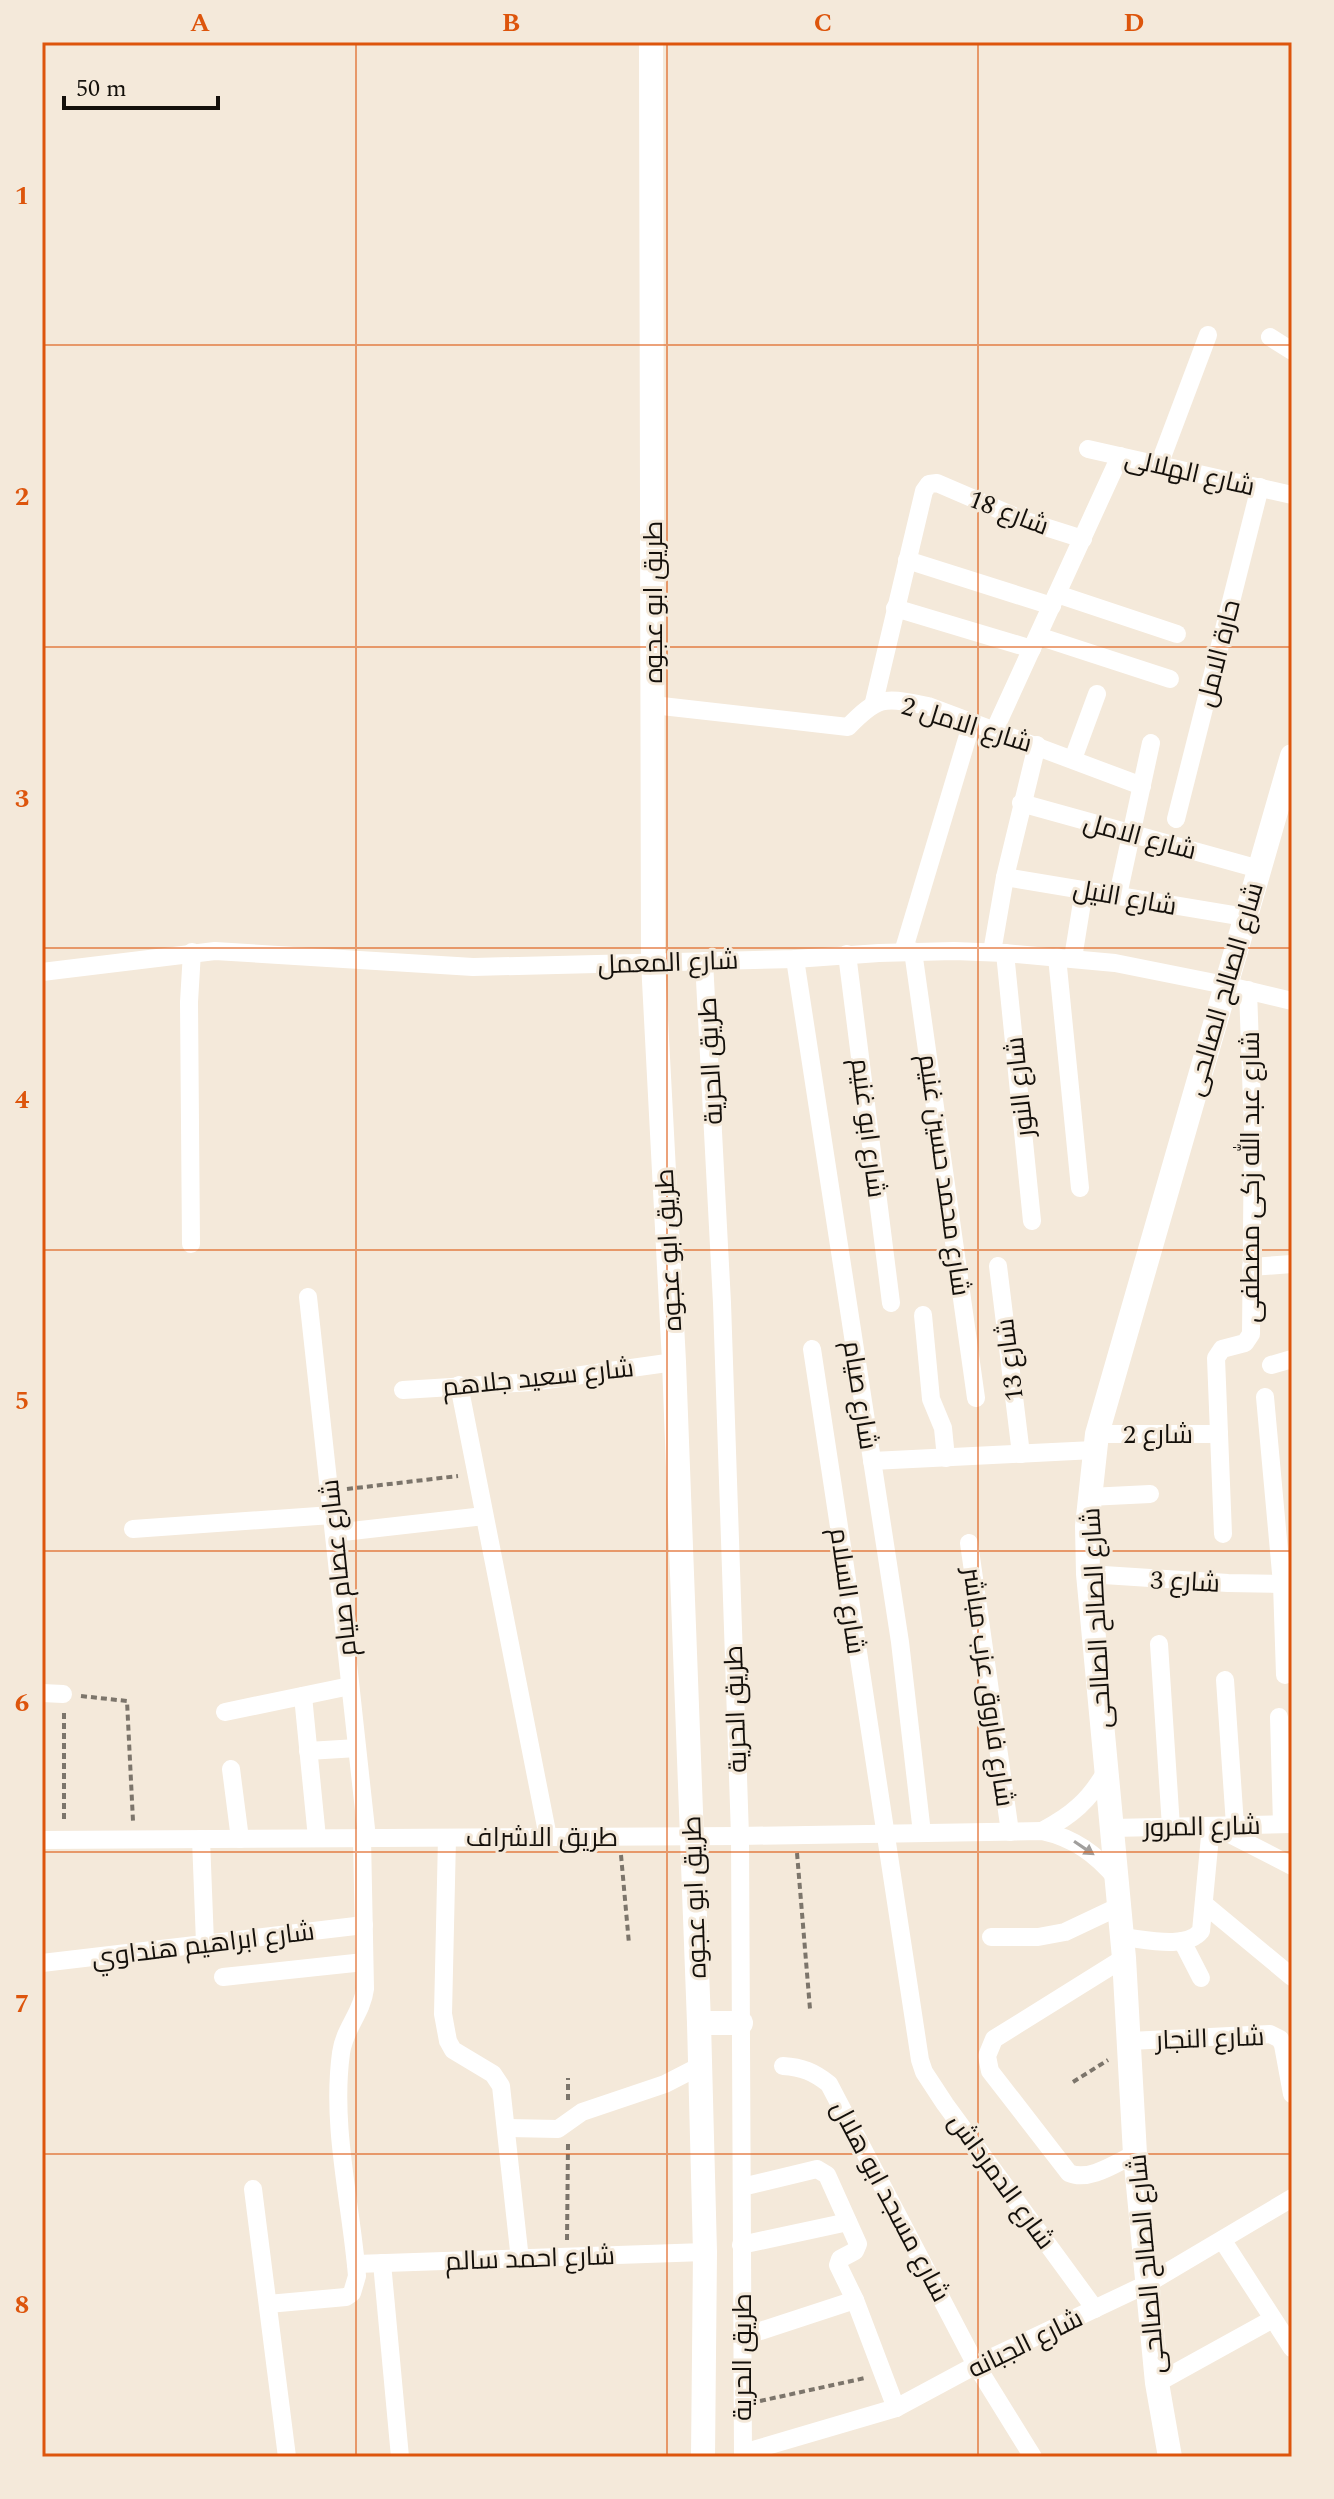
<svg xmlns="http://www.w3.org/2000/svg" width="1334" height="2499" font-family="Spectral,Cairo,serif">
	<rect width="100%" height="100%" fill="#f4e9da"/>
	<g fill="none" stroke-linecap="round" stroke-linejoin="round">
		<g stroke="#7c756b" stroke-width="4" stroke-dasharray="6 4" stroke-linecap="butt">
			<polyline points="347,1489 458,1476"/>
			<polyline points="81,1696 127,1701 133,1821"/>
			<polyline points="64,1713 64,1820"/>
			<polyline points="797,1853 810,2009"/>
			<polyline points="621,1855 629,1944"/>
			<polyline points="1073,2082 1108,2060"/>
			<polyline points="568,2100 568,2078"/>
			<polyline points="567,2240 568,2144"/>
			<polyline points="760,2401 865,2378"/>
		</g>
		<g stroke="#fff" stroke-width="18">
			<polyline points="1270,337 1292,351"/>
			<polyline points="1088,449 1292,495"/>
			<polyline points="1159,465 1208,335"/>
			<polyline points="907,560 1052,606"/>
			<polyline points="1057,594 1177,634"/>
			<polyline points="895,608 1032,649"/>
			<polyline points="1038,636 1170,679"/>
			<polyline points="874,702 924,491 929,484 937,483 1023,520 1083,539"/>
			<path d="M653,705L848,727C880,694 885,698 928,706L1142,786"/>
			<polyline points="995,729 1120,456"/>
			<polyline points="1073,759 1097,694"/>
			<polyline points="1021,803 1259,869"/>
			<polyline points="1176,819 1260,487"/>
			<polyline points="1005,877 1245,917"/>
			<polyline points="1118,895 1151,743"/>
			<polyline points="913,951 976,1398"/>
			<polyline points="903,952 972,722"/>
			<polyline points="992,952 1005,877 1037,745"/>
			<polyline points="1005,953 1032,1221"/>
			<polyline points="847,954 891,1303"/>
			<polyline points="1057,957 1080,1188"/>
			<polyline points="1073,958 1084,890"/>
			<polyline points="795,959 900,1642 922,1833"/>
			<polyline points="704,961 722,1303 740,1836 743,2457"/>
			<polyline points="42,972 215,951 473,967 795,959 879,953 954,951 1005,953 1115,963 1225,985 1292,1001"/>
			<polyline points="191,1244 189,1002 192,952"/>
			<polyline points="998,1266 1021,1454"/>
			<polyline points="1251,1267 1292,1264"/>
			<polyline points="308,1297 367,1838"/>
			<polyline points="923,1315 931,1399 943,1428 946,1458"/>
			<polyline points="812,1349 920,2060 924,2072 945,2104 1095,2309"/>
			<polyline points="1271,1365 1292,1359"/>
			<polyline points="459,1385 548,1837"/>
			<polyline points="403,1390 532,1382 674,1362"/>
			<polyline points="1265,1397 1282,1584 1285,1675"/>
			<polyline points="1097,1434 1219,1434"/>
			<polyline points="872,1461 1094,1450"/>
			<polyline points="1089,1497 1150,1494"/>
			<polyline points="133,1529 332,1515"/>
			<polyline points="334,1533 484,1516"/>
			<polyline points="1223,1534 1216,1358 1222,1349 1245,1343 1251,1334 1253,1130 1248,990"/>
			<polyline points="969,1543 1010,1832"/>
			<polyline points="1088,1574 1228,1583 1282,1584 1292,1580"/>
			<polyline points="1159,1644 1171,1827"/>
			<polyline points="1225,1680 1235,1825"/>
			<polyline points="42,1693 63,1694"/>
			<polyline points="303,1696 317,1838"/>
			<polyline points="225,1712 350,1686"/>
			<polyline points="1279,1717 1282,1824"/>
			<polyline points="308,1751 357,1748"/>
			<polyline points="231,1769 240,1839"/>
			<polyline points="1216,1827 1292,1866"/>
			<polyline points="1112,1828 1292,1824"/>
			<path d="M1042,1831C1071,1816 1090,1800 1106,1771"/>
			<polyline points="447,1838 443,2014 448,2041 453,2050 493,2074 501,2086 520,2260"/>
			<polyline points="201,1839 205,1943"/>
			<path d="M42,1840L740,1836L1042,1831C1074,1838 1096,1854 1117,1879"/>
			<polyline points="1204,1904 1292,1977"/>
			<polyline points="991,1937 1038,1937 1065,1932 1120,1906"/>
			<path d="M1122,1937C1144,1939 1186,1950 1201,1931L1211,1826"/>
			<polyline points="1182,1941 1201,1978"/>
			<path d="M1124,1958L994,2039L987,2056L990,2071L1069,2173C1089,2182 1116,2163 1135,2154"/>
			<polyline points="42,1963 364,1925"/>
			<polyline points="223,1977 364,1962"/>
			<polyline points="1130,2041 1270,2034 1280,2039 1283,2045 1292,2094"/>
			<path d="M783,2066C802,2067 814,2072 829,2084L976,2365L1033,2457"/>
			<polyline points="507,2128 558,2129 582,2112 665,2084 700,2066"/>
			<polyline points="742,2187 817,2169 827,2175 858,2244 855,2251 840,2259 838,2265 855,2300 896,2408"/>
			<polyline points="253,2189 287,2457"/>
			<polyline points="1223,2241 1292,2348"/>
			<polyline points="741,2245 848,2222"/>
			<polyline points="382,2263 400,2457"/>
			<polyline points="356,2264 705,2252"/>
			<path d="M268,2304L346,2297L352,2293L357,2276C351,2202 331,2127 341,2053C344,2029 362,2013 365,1989L362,1838"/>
			<polyline points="742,2337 855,2300"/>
			<polyline points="1157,2383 1273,2319"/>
			<polyline points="743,2453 896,2408 976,2365 1147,2284 1292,2198"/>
		</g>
		<g stroke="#fff" stroke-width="24">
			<polyline points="651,42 653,962 674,1362 699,2023 705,2252 703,2457"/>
			<polyline points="699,2023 741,2023"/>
			<polyline points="1170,2457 1157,2383 1135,2154 1124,1958 1088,1574 1087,1526 1097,1434 1292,756"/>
		</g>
	</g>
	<defs><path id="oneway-solid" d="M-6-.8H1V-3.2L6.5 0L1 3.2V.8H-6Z" transform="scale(2)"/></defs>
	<use fill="#a19f9d" href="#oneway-solid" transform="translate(1084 1848) rotate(34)"/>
	<path fill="none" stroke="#dd550c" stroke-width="2" stroke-opacity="0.55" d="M356,42V2457M667,42V2457M978,42V2457M42,345H1292M42,647H1292M42,948H1292M42,1250H1292M42,1551H1292M42,1852H1292M42,2154H1292"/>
	<g text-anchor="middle" stroke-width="6" stroke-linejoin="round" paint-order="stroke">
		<g font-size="26" fill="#14100b" stroke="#f4e9da">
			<text transform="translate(1190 472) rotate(13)" y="9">شارع الهلالى</text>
			<text transform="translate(1009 512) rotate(21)" y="9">شارع 18</text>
			<text transform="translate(653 602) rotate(-90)" y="9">طريق ابو عجوه</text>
			<text transform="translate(1218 653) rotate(-76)" y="9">حارة الامل</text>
			<text transform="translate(967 724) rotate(17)" y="9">شارع الامل 2</text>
			<text transform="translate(1140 836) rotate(15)" y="9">شارع الامل</text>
			<text transform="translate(1125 897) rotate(10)" y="9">شارع النيل</text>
			<text transform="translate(668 962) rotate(-2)" y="9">شارع المعمل</text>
			<text transform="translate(1224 989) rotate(-74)" y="9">شارع الصالح الصالحى</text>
			<text transform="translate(710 1061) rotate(-93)" y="9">طريق الحرية</text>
			<text transform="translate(1019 1087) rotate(-96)" y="9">شارع النور</text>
			<text transform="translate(869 1128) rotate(83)" y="9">شارع ابو غنيم</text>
			<text transform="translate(945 1175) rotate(82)" y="9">شارع محمد حسين غنيم</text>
			<text transform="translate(1250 1177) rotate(-90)" y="9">شارع عبد الله زكى مصطفى</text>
			<text transform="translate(668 1250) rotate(-93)" y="9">طريق ابو عجوه</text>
			<text transform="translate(1009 1360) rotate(-97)" y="9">شارع 13</text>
			<text transform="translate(538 1377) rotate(-6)" y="9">شارع سعيد جلاهم</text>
			<text transform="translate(861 1395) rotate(81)" y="9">شارع صيام</text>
			<text x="1158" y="1443">شارع 2</text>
			<text transform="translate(338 1568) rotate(-96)" y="9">شارع عصام صيام</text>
			<text transform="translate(1185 1581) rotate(3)" y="9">شارع 3</text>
			<text transform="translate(848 1591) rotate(82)" y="9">شارع السلام</text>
			<text transform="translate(1096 1618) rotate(-93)" y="9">شارع الصالح الصالحى</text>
			<text transform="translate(989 1687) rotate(82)" y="9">شارع فاروق عزب مباشر</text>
			<text transform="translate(735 1709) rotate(-92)" y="9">طريق الحرية</text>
			<text transform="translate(1202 1826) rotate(-1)" y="9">شارع المرور</text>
			<text x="542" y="1846">طريق الاشراف</text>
			<text transform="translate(694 1897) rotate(-92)" y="9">طريق ابو عجوه</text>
			<text transform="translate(203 1944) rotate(-7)" y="9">شارع ابراهيم هنداوي</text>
			<text transform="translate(1210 2038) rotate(-2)" y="9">شارع النجار</text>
			<text transform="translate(1002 2181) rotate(54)" y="9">شارع الدمرداش</text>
			<text transform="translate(891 2201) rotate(62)" y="9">شارع مسجد ابو هلال</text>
			<text transform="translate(530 2258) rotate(-2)" y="9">شارع احمد سالم</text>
			<text transform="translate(1146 2264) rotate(-95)" y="9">شارع الصالح الصالحى</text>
			<text transform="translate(1025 2343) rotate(-26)" y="9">شارع الجبانه</text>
			<text transform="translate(742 2357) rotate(-90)" y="9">طريق الحرية</text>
		</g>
	</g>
	<rect width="1334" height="2499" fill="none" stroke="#f4e9da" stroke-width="88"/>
	<path d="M64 96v12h154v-12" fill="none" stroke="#14100b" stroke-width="4"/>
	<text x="76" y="96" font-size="24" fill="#14100b" stroke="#f4e9da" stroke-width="6" paint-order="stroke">50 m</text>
	<rect x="44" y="44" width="1246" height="2411" fill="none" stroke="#dd550c" stroke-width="3"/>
	<g font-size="26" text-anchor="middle" font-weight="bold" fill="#dd550c">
		<text x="200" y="31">A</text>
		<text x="511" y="31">B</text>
		<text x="823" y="31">C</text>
		<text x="1134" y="31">D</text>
		<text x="22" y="204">1</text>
		<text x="22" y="505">2</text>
		<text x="22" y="807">3</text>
		<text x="22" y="1108">4</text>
		<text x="22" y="1409">5</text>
		<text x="22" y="1711">6</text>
		<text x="22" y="2012">7</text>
		<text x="22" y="2313">8</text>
	</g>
</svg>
